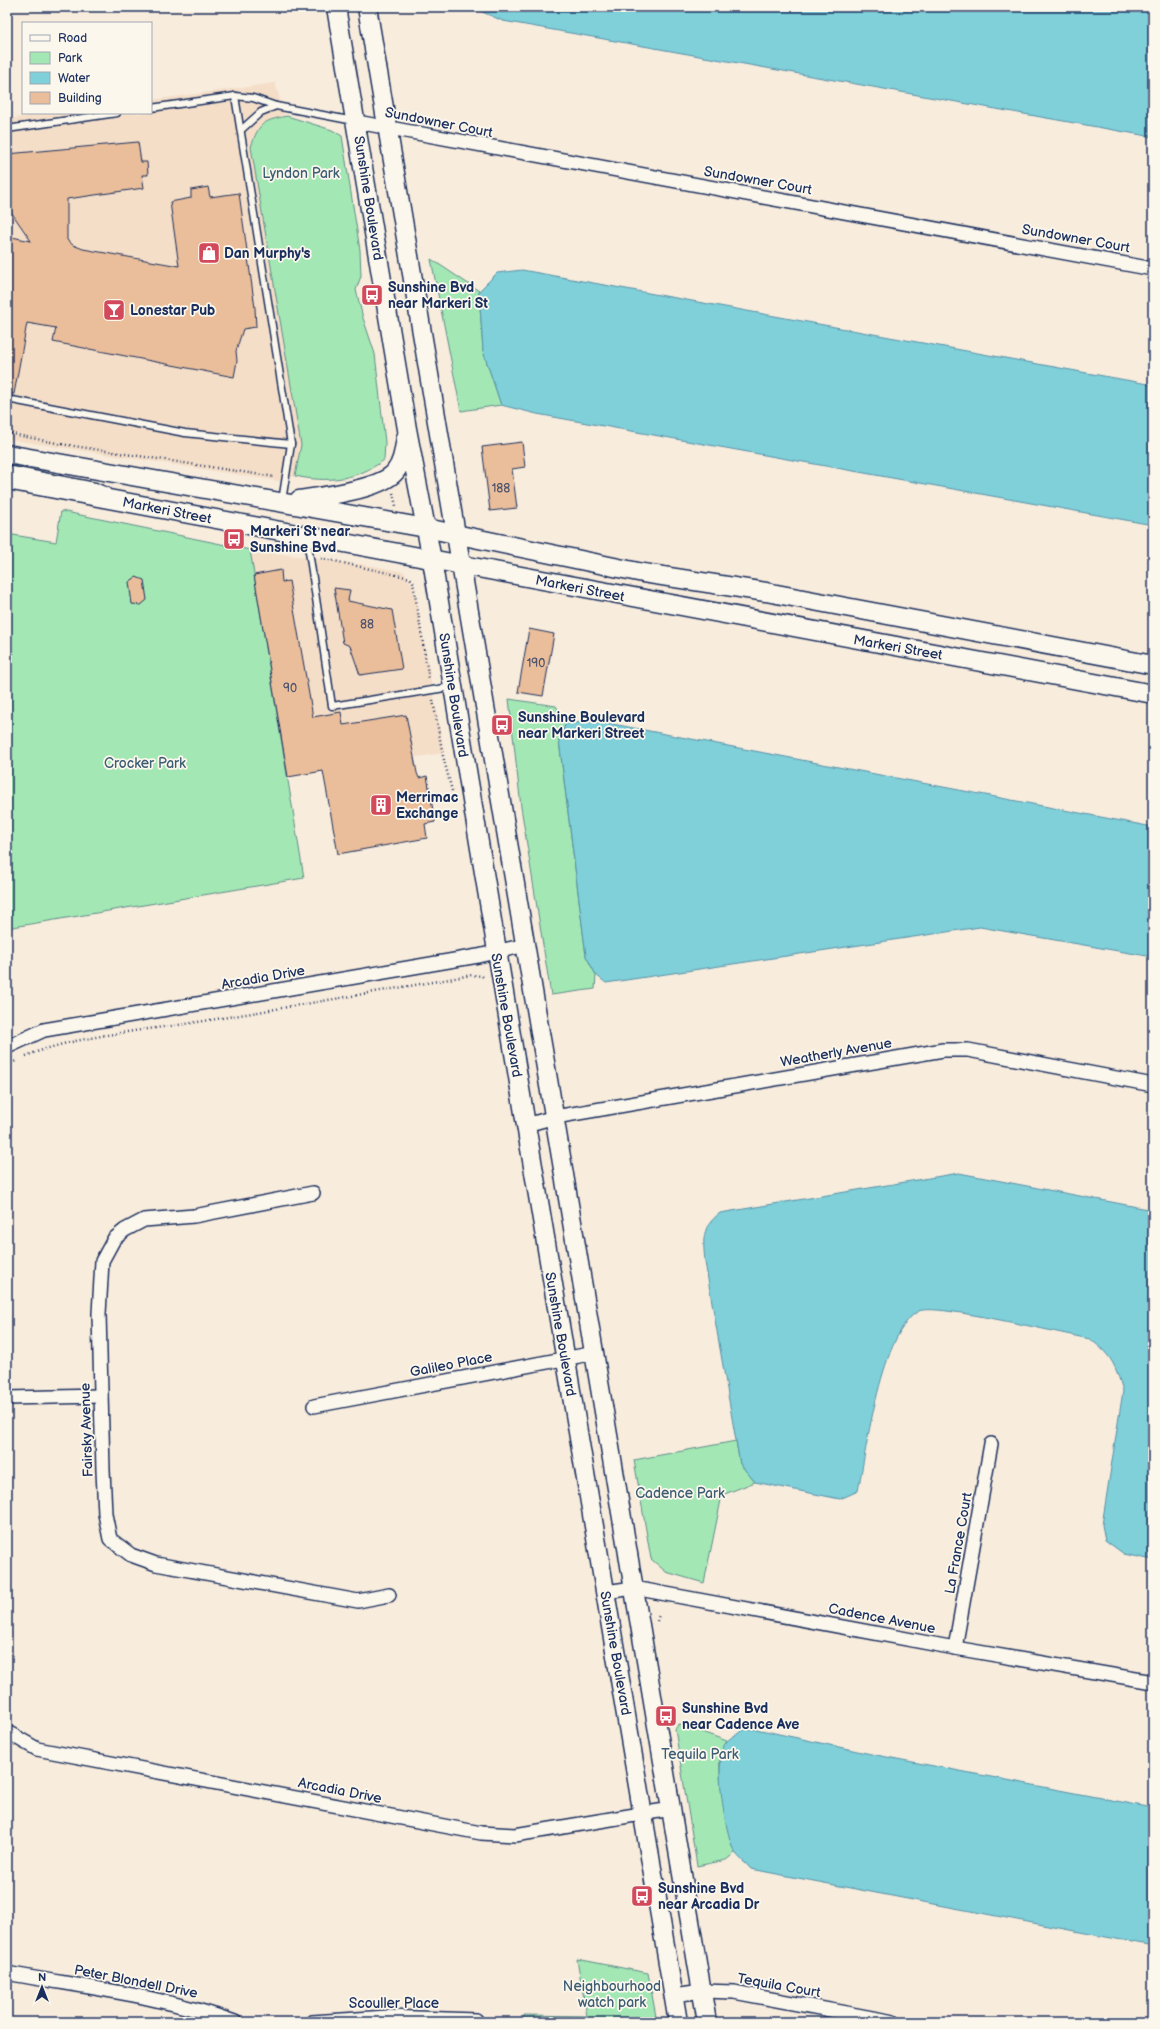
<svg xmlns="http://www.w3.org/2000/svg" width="1160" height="2029" font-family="'Balsamiq Sans',sans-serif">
	<rect width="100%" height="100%" fill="#f8ecdc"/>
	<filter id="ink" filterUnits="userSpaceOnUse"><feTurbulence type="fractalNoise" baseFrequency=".025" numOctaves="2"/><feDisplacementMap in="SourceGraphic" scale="8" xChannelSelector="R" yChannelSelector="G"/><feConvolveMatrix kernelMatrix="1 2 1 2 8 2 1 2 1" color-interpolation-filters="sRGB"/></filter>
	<g filter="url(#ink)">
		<g fill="#f4dec8">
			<polygon points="275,83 285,116 257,129 301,445 295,476 278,481 7,439 7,119 52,113 151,113 151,100"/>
			<polygon points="250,550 373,566 404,572 414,588 444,753 288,777"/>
		</g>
		<g fill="#a3e8b4" stroke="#5f8c89">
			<path d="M287,116L332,130L342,136L360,250L361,276L356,290L363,318L375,354L385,442L384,460C357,480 327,483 295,476L301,445L251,147C259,123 262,121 287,116Z"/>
			<polygon points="431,259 479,291 483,351 501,405 461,411"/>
			<polygon points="61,511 250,550 304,878 7,928 7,534 56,542"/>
			<polygon points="509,699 556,706 566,723 559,741 586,956 596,975 595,989 551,995 521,807"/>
			<polygon points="736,1441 740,1464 755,1482 722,1495 704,1583 666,1572 651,1559 634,1460"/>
			<path d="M679,1724L727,1741C725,1745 723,1749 721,1752C716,1772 727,1834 735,1853L726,1860L697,1866L675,1729Z"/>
			<polygon points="577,1959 648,1973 657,2022 524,2022 524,2015 587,2016"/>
		</g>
		<g fill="#7fd0d9" stroke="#5790a8">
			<polygon points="471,7 1153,7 1153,137 503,21"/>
			<polygon points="522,270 1153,385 1153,525 537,414 501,405 483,351 479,291 497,273"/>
			<polygon points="602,722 1153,827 1153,957 980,927 606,983 596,975 586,956 559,740 566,723"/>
			<path d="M959,1173L1153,1210V1560L1124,1554L1105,1540L1102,1525L1123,1391C1115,1364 1112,1356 1090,1339C1063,1334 936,1303 919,1311C882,1329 866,1451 858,1491L840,1499L755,1482L740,1464L705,1262C703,1239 701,1228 720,1213Z"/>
			<path d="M745,1729H756L871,1754L1153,1808V1946L751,1869C746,1863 738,1858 734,1851C725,1832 712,1757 727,1741C732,1736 740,1733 745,1729Z"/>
		</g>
		<g fill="#eabe9a" stroke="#1b2f5e">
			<polygon points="138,142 141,162 147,162 148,175 142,175 144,188 67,199 67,240 73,245 83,249 179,266 170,202 191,198 191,190 208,187 210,197 239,193 255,308 256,327 243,329 236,351 237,361 234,377 53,342 56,328 27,323 14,394 7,393 7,236 31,241 7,206 7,154"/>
			<polygon points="522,442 525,467 512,469 517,508 490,511 482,447"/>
			<polygon points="281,570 282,582 289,581 313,717 341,712 343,725 406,715 417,773 419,778 427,776 435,822 425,824 427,838 338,854 323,771 288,777 254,575"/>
			<polygon points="136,577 144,580 147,600 141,605 132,604 129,582"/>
			<polygon points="334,588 350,590 348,601 392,610 402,669 360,675 350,646 343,643"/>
			<polygon points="529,629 554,634 543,696 518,692"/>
		</g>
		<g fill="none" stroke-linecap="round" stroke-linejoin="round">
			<g stroke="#1b2f5e" stroke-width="9">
				<g id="lane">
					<polyline points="235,96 291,444 282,501"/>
					<polyline points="151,108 235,96 253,98 276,106"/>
					<polyline points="7,129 117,113"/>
					<polyline points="241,130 261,112 276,106 354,121"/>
					<polyline points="7,399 185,433 291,444"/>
					<polyline points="7,469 95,486 107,491"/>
					<polyline points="307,538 332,706 451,687"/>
				</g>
			</g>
			<g stroke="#1b2f5e" stroke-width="16">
				<g id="street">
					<polyline points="357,122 1153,269"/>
					<polyline points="7,1047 44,1030 478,956 526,945"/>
					<polyline points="526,1125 555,1117 943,1050 968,1050 1153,1085"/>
					<polyline points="313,1193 194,1216 144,1220 125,1230 114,1239 102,1261 99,1314 103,1470 105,1514 110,1539 131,1555 156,1564 358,1601 389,1595"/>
					<polyline points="7,1398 101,1396"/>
					<polyline points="314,1406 595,1353"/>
					<polyline points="605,1592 634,1588 955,1648 1153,1682"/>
					<polyline points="955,1648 991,1444"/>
					<polyline points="7,1732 37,1749 481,1833 515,1835 671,1809"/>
					<path d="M7,1973C82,1987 163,1996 235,2022"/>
					<polyline points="674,1995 702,1991 734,1992 894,2022"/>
					<polyline points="312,2022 387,2017 476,2020"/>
				</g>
			</g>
			<g stroke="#1b2f5e" stroke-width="21">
				<g id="secondary">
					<polyline points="336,7 407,429 432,560 526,1125 678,2022"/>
					<polyline points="367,7 707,2022"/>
					<polyline points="7,454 426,528 643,573 766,592 1153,665"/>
					<polyline points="7,480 1153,694"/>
					<path d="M299,500C321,497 381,489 395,472C403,462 404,449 406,437"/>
				</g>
			</g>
			<g stroke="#1b2f5e" stroke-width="2.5" stroke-dasharray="1 3" stroke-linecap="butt">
				<polyline points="7,433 61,444 275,477"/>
				<polyline points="393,493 396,506"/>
				<polyline points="321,558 410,578 413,582 429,680"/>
				<polyline points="433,700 443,756 452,791"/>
				<path d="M26,1056C78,1035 142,1031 198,1022C289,1007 381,991 472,975L482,976L484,978"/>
				<polyline points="7,1065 16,1061"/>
				<polyline points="657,1621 659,1615"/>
				<polyline points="491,2020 584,2021"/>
			</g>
			<use href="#lane" stroke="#fbf7ec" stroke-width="6"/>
			<use href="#street" stroke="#fbf7ec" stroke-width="13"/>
			<use href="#secondary" stroke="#fbf7ec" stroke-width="18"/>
		</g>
	</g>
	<defs>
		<g id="shop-square" transform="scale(1.15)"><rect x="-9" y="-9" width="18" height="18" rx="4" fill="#d1495b" stroke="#fbf7ec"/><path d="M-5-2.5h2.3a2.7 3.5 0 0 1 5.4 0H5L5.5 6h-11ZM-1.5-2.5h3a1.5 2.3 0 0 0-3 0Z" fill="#fff"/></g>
		<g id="bus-square" transform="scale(1.15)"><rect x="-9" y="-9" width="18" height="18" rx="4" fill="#d1495b" stroke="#fbf7ec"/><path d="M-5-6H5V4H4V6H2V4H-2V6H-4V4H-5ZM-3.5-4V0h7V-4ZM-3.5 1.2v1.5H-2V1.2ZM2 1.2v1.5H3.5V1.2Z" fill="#fff"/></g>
		<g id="bar-square" transform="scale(1.15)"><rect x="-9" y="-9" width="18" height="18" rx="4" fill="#d1495b" stroke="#fbf7ec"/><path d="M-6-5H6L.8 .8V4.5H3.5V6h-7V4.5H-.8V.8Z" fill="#fff"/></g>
		<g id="building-square" transform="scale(1.15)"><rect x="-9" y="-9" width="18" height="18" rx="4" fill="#d1495b" stroke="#fbf7ec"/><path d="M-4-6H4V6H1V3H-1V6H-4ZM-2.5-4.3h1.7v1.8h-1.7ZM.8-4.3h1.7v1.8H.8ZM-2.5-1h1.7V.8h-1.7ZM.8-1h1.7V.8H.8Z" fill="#fff"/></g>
	</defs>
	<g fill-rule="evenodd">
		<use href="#shop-square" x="209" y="253"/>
		<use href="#bus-square" x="372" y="295"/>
		<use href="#bar-square" x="114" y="310"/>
		<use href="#bus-square" x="234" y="539"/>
		<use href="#bus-square" x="502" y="725"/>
		<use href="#building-square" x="381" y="805"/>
		<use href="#bus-square" x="666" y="1716"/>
		<use href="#bus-square" x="642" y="1896"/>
	</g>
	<g text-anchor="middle" stroke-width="3.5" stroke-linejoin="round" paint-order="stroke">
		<g font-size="12" fill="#4f536d">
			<text x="501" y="492">188</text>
			<text x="367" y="628">88</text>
			<text x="536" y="667">190</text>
			<text x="290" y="692">90</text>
		</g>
		<g font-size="14" fill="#1b2f5e" stroke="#fbf7ec">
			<text transform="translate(439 122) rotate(11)" y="5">Sundowner Court</text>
			<text transform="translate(758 180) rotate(10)" y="5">Sundowner Court</text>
			<text transform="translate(369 198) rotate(81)" y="5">Sunshine Boulevard</text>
			<text transform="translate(1076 238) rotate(10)" y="5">Sundowner Court</text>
			<text transform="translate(167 510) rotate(11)" y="5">Markeri Street</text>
			<text transform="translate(580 588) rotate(11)" y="5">Markeri Street</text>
			<text transform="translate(898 647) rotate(10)" y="5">Markeri Street</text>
			<text transform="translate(454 695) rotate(81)" y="5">Sunshine Boulevard</text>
			<text transform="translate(263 977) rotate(-10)" y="5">Arcadia Drive</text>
			<text transform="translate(507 1015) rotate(80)" y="5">Sunshine Boulevard</text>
			<text transform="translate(836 1052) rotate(-10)" y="5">Weatherly Avenue</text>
			<text transform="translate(561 1334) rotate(80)" y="5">Sunshine Boulevard</text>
			<text transform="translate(451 1364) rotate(-11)" y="5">Galileo Place</text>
			<text transform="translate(86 1430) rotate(-92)" y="5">Fairsky Avenue</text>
			<text transform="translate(958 1543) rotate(-80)" y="5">La France Court</text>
			<text transform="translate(882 1618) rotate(11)" y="5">Cadence Avenue</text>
			<text transform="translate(616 1653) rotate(80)" y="5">Sunshine Boulevard</text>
			<text transform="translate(340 1790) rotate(11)" y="5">Arcadia Drive</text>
			<text transform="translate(136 1981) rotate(11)" y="5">Peter Blondell Drive</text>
			<text transform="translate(779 1985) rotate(10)" y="5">Tequila Court</text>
			<text x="394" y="2008">Scouller Place</text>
		</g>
		<g font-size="14" fill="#3d5d74" stroke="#fbf7ec">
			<text x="301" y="178">Lyndon Park</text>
			<text x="145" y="768">Crocker Park</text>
			<text x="680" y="1498">Cadence Park</text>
			<text x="700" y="1759">Tequila Park</text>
			<text x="612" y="1991">Neighbourhood<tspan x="612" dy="16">watch park</tspan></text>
		</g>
		<g font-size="14" font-weight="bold" fill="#1b2f5e" stroke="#fbf7ec" text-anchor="start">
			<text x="224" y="258">Dan Murphy's</text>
			<text x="388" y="292">Sunshine Bvd<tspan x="388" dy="16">near Markeri St</tspan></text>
			<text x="130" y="315">Lonestar Pub</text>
			<text x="250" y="536">Markeri St near<tspan x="250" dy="16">Sunshine Bvd</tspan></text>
			<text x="518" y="722">Sunshine Boulevard<tspan x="518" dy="16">near Markeri Street</tspan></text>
			<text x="396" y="802">Merrimac<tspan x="396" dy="16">Exchange</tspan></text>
			<text x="682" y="1713">Sunshine Bvd<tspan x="682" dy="16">near Cadence Ave</tspan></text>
			<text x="658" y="1893">Sunshine Bvd<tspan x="658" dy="16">near Arcadia Dr</tspan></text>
		</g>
	</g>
	<rect width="1160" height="2029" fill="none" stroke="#fbf7ec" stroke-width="24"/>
	<rect x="12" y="12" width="1136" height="2005" fill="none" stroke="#1b2f5e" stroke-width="1.5" filter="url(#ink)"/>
	<rect x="22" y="22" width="130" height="92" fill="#fbf7ec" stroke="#a1a7b3"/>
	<rect x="30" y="35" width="20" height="6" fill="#fbf7ec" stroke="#a1a7b3"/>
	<text x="58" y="42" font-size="12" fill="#1b2f5e">Road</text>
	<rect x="30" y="52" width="20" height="12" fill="#a3e8b4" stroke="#a1a7b3"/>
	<text x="58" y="62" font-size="12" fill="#1b2f5e">Park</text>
	<rect x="30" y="72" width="20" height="12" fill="#7fd0d9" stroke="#a1a7b3"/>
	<text x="58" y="82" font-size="12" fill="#1b2f5e">Water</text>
	<rect x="30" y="92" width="20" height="12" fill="#eabe9a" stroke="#a1a7b3"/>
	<text x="58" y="102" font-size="12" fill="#1b2f5e">Building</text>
	<g transform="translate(42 1987)" stroke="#fbf7ec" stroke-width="3" paint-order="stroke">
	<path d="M0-3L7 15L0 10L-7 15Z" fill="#1b2f5e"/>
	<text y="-6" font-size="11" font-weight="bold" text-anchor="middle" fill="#1b2f5e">N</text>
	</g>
</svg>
